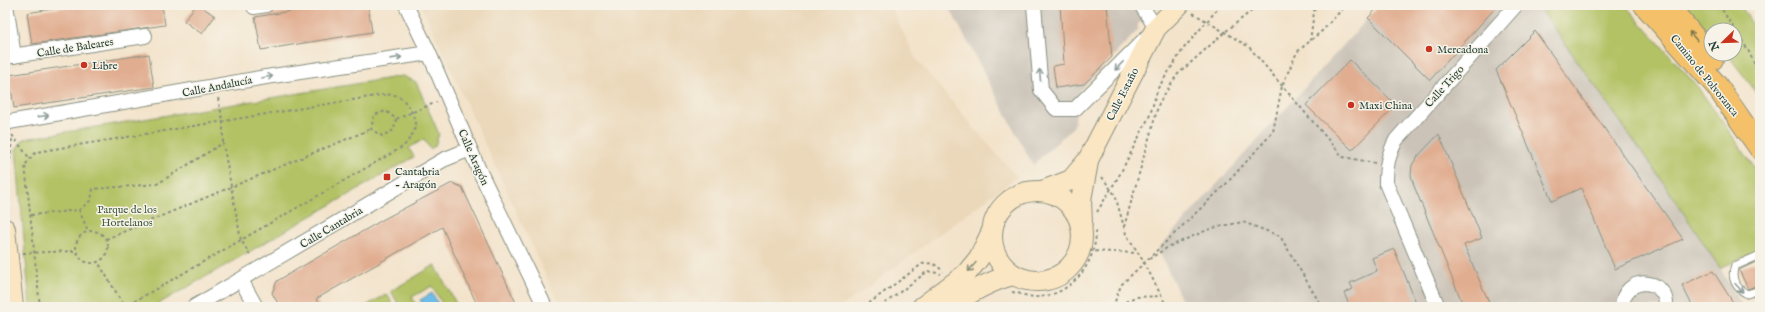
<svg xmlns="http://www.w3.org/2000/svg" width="1765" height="312" font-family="'IM FELL English',serif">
	<rect width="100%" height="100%" fill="#f7f3e8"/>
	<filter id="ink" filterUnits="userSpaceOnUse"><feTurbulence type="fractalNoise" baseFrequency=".025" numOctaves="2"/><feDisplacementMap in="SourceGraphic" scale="8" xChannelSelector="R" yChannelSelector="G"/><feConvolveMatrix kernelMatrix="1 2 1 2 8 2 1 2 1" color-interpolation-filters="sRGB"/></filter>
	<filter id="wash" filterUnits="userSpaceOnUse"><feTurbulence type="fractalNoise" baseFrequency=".012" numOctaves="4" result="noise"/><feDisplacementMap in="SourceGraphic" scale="16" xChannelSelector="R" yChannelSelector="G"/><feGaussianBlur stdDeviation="0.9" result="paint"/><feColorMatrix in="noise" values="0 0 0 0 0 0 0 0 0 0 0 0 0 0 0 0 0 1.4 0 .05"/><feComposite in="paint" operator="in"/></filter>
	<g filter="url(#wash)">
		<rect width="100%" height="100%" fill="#f3e3cb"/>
		<polygon fill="#ebd8ba" points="421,5 890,5 916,59 986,142 1017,177 841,307 561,307 549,283"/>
		<g fill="#cbc3b8">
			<polygon points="948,5 1160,5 1138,24 1138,30 1079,92 1074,126 1033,165"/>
			<polygon points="1380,5 1538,5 1663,182 1720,268 1743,307 1185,307 1158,249"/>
		</g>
		<g fill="#b3c265" stroke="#69804c">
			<polygon points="1538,5 1625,5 1697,86 1760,175 1760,250 1720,268 1663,182"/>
			<polygon points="1685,5 1740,5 1760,36 1760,97 1727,54 1735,54 1735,30 1711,30 1711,35"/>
			<polygon points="403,76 416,82 439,134 435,146 430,149 424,139 409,148 414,157 153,307 30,307 16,149 24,139"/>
			<polygon points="435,265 458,307 444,307 432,286 412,297 417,307 400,307 391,291"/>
			<polygon points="387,294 394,307 364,307"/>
		</g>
		<polygon fill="#6ebee9" stroke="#467e8e" points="432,293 440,307 424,307 420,300"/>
		<g id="blocks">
			<g fill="#e1ad90">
				<polygon points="78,5 162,5 165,25 32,44 27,13"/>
				<polygon points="196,5 199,5 215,16 202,34 184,21"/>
				<polygon points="327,5 368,5 372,32 261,50 255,17"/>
				<polygon points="1060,5 1107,5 1112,57 1084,84 1056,88 1053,66 1064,64"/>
				<polygon points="1380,5 1498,5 1430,80 1368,18"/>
				<polygon points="1535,31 1683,239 1615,269 1581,188 1552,201 1496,70"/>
				<polygon points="149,54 154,87 14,108 9,75"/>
				<polygon points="1350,60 1396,105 1352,150 1306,105"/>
				<polygon points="1439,134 1482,238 1464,245 1491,307 1464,307 1414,186 1411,175 1412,165 1418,156"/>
				<polygon points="452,183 462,187 518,307 478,307 442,227 316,299 320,307 280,307 272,293 277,281 384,219"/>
				<polygon points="1394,249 1418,307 1350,307 1344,293 1353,289 1350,283 1377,271 1372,258"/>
				<polygon points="1760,260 1760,284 1748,289 1739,270"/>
				<polygon points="1713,271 1727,293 1736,307 1693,307 1682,285"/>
			</g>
		</g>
	</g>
	<g filter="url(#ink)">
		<use href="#blocks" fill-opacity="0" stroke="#899080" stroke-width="1"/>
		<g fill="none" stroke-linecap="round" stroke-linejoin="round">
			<g stroke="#899080" stroke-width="9">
				<path id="lane" d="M1760,255L1735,266C1730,278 1736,288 1747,294L1760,290"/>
			</g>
			<g stroke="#899080" stroke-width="16">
				<g id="street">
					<polyline points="6,5 14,56"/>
					<polyline points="406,5 429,53 479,170 545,307"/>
					<polyline points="1034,5 1041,90 1056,109 1075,109 1156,28 1141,5"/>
					<polyline points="254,7 266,5"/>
					<polyline points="5,57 145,36"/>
					<polyline points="5,125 9,122 266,77 429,53"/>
					<polyline points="241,280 256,307"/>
					<polyline points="194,307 443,160 470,149"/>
					<path d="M1438,307L1386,183C1386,167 1388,155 1396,140L1516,5"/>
					<path d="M1622,307C1623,274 1668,277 1666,307"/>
				</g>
			</g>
			<g stroke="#899080" stroke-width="22">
				<g id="secondary">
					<circle cx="1037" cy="236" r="45"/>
					<polyline points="1042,191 1071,180 1088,160 1156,28 1179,5"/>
					<polyline points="1082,223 1081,200 1088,162"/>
					<polyline points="5,229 13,307"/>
					<polyline points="922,307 966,274 979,258 991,233"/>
					<path d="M950,307C970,292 989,281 1013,275"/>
				</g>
			</g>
			<g stroke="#899080" stroke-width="24">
				<g id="primary">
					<polyline points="1645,5 1716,85 1760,148"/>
					<polyline points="1667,5 1712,59"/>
				</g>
			</g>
			<g stroke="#899080" stroke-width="2" stroke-dasharray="3 3" stroke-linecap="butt">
				<polyline points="1719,5 1748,50 1760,76"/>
				<polyline points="1193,13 1249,47 1343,157 1375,163"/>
				<polyline points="1310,41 1315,5"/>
				<polyline points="218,98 223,121 223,143"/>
				<polyline points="396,119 394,130 382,136 371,129 374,115 386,111 396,119 437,102"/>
				<polyline points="12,135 30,159"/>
				<polyline points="10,160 12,138"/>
				<polyline points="1102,177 1115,195 1126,234 1144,262 1167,307"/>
				<polyline points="79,210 91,200 93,189 157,184 223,143 241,240 250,255"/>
				<polyline points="1097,212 1120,174 1150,115 1158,88 1184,48 1221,5"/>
				<polyline points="31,215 79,210 88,231"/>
				<polyline points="1124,227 1159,103 1177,75 1225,32 1250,12 1264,5"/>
				<circle cx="92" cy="247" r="16"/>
				<polyline points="106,239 371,129"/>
				<polyline points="1089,251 1139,253"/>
				<polyline points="23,253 76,251"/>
				<polyline points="1149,259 1170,246 1212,228 1243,222 1280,236 1322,307"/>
				<path d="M1012,292C1020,293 1028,297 1036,297C1071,296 1096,264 1096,231"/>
				<path d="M40,307L25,165L36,152L382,95C386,95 391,94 395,95C405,98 414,113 415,123C416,132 409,139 404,146L125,307L98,262"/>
				<path d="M864,307L922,264C931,262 937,264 943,272"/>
				<polyline points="880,307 928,271 941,274"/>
				<polyline points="1113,307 1121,285 1227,183 1273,132 1282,86 1297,52 1323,30 1346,5"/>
				<polyline points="1115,307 1135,297 1162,296"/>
			</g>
			<use href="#lane" stroke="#fff" stroke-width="7"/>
			<use href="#street" stroke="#fff" stroke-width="14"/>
			<use href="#secondary" stroke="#fbe6c3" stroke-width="20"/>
			<use href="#primary" stroke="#f4c16a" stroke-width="22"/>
		</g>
		<defs><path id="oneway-shaft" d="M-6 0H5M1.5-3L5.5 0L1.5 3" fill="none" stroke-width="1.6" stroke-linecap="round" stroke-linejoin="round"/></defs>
		<use stroke="#7f784c" href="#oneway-shaft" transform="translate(1693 36) rotate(-130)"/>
		<g stroke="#8f9e9a">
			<use href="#oneway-shaft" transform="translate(396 58) rotate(-8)"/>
			<use href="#oneway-shaft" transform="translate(1119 66) rotate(134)"/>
			<use href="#oneway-shaft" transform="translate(1040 75) rotate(-95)"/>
			<use href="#oneway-shaft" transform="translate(267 77) rotate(-9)"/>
			<use href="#oneway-shaft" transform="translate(43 116) rotate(-9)"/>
			<use href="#oneway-shaft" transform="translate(1739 288) rotate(48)"/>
		</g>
		<use stroke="#8d927c" href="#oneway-shaft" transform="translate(972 267) rotate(131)"/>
	</g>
	<g fill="#c8321e" stroke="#f7f3e8" stroke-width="1.5">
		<circle cx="1429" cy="49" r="4"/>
		<circle cx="84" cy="65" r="4"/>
		<circle cx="1351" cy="105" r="4"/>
		<rect x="383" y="173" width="8" height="8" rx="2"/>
	</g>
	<g text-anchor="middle" stroke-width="3" stroke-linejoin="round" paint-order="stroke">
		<g font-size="11" fill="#1f3d34" stroke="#f7f3e8">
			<text transform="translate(75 47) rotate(-9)" y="4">Calle de Baleares</text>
			<text transform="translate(1705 75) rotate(51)" y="4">Camino de Polvoranca</text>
			<text transform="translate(217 86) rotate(-11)" y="4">Calle Andalucía</text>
			<text transform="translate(1444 86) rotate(-48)" y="4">Calle Trigo</text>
			<text transform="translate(1122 94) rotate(-63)" y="4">Calle Estaño</text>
			<text transform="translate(474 157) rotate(66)" y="4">Calle Aragón</text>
			<text transform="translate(331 227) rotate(-31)" y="4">Calle Cantabria</text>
		</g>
		<g font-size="11" fill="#1f3d34" stroke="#f7f3e8" text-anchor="start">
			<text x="1437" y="53">Mercadona</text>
			<text x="92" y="69">Libre</text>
			<text x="1359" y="109">Maxi China</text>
			<text x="395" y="175">Cantabria<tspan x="395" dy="13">- Aragón</tspan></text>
		</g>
		<g font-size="11" fill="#3d583e" stroke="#f7f3e8">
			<text x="127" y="213">Parque de los<tspan x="127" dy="13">Hortelanos</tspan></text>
		</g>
	</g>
	<rect width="1765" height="312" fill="none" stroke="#f7f3e8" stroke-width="20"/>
	<g transform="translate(1723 42) rotate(247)"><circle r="19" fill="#f7f3e8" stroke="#a1aaa0"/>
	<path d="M0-3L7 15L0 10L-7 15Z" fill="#c8321e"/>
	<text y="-6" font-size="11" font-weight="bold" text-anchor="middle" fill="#1f3d34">N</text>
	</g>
</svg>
